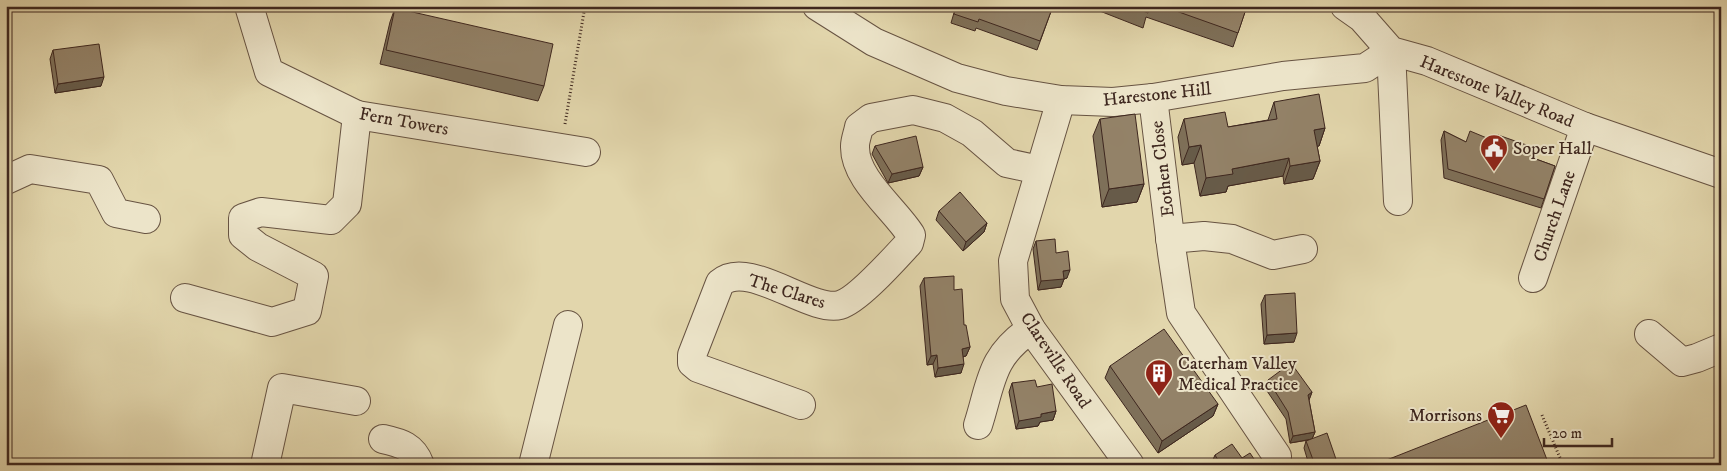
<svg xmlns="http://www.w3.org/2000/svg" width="1727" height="471" font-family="'IM FELL DW Pica',serif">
	<rect width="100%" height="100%" fill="#e2d6ac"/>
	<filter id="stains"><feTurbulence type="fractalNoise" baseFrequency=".004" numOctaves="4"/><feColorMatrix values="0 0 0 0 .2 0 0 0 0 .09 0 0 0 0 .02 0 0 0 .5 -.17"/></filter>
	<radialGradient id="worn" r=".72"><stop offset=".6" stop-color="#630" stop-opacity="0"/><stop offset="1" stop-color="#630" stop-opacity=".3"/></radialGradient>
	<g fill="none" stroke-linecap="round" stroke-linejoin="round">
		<g stroke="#675342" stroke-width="30">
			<g id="minor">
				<polyline points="249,6 269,72 357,115 586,152"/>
				<polyline points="817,6 874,42 957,78 1006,91 1061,100 1113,102 1153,98 1283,76 1365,68 1391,51"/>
				<polyline points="1345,6 1362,18 1391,51 1427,61 1585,127 1721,174"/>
				<polyline points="1391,51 1398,201"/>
				<polyline points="1153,98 1172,253 1181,313 1277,456 1276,465"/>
				<polyline points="1061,100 1013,261 1015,299 1031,329 1130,465"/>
				<polyline points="6,180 30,169 99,180 116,213 146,219"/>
				<polyline points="1170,239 1204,236 1232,239 1273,255 1303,249"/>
				<polyline points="1533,278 1585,127"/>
				<polyline points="185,298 272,322 307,311 314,276 258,247 243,235 243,218 261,212 331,220 347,204 357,115"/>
				<polyline points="1649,334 1682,362 1697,358 1721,348"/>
				<path d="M801,405L698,368L692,363V355L720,283C748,258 810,313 840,305C858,300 895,258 909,243L911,235C895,209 854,179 855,146C855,140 858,133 859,127L871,118L913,110L945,118L972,133L1007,163L1039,170"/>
				<path d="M978,425C992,381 990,357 1031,329"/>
				<path d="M383,439C401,443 413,446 420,465"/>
				<polyline points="265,465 282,388 356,401"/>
				<polyline points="533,465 568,325"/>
			</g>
		</g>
		<g stroke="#3e271f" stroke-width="3" stroke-dasharray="1 2.5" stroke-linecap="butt">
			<polyline points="565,124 585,6"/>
			<polyline points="1542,415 1563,465"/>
			<polyline points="1708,465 1721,460"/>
		</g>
		<use href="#minor" stroke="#ece4c9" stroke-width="28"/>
	</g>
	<g fill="#7e7059" stroke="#3e271f">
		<polygon points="956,6 1053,6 1037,50 976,28 975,31 951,23"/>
		<polygon points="1087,6 1247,6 1233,47 1146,17 1143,28"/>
		<polygon points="395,8 544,86 538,101 380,64 390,22"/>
		<polygon points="53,50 101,86 55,93 50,59"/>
		<polygon points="1274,102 1325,128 1319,146 1317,146 1320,161 1313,179 1284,184 1283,176 1228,186 1226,192 1200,196 1194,163 1182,165 1178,137 1184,119 1228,127 1268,120"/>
		<polygon points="1100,119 1144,184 1137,202 1102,207 1093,136"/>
		<polygon points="1444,131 1466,142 1533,158 1555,166 1541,208 1444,178 1441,140"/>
		<polygon points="875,146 923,167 919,176 888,183 872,154"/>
		<polygon points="939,211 987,223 984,232 963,251 936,220"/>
		<polygon points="1036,241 1056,253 1067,278 1064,279 1061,287 1038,290 1033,249"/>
		<polygon points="924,278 954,290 970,347 966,356 963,357 961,373 935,377 933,364 927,365 920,286"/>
		<polygon points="1265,295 1294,342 1264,344 1261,304"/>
		<polygon points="1110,366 1218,404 1213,416 1158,453 1105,378"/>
		<polygon points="1268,380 1312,392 1309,400 1315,432 1312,439 1338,465 1309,465 1304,448 1306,441 1309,440 1290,443 1286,419 1265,388"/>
		<polygon points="1012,383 1037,387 1056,411 1053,420 1040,422 1038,426 1016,429 1009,392"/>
		<polygon points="1215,455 1242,458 1258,465 1212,465 1211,464"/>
	</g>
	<g fill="#675b49" stroke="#3e271f">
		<polygon points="104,77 101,86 55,93 58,84"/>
		<polygon points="1325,128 1319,146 1308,148 1314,130"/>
		<polygon points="1201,145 1194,163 1182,165 1189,147"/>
		<polygon points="1289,158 1283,176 1228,186 1226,192 1200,196 1206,178 1232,169"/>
		<polygon points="1320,161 1313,179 1284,184 1290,166"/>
		<polygon points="923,167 919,176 888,183 892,174"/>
		<polygon points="1144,184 1137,202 1102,207 1109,189"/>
		<polygon points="987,223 984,232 963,251 966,242"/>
		<polygon points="1070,270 1067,278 1064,279 1061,287 1038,290 1041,281 1063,271"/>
		<polygon points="1297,333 1294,342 1264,344 1267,335"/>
		<polygon points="970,347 966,356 959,357 962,349"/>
		<polygon points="937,355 933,364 927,365 931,356"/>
		<polygon points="964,364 961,373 935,377 938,368"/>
		<polygon points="1312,392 1309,400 1305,403 1308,395"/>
		<polygon points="1218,404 1213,416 1158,453 1162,441"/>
		<polygon points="1056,411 1053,420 1040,422 1038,426 1016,429 1019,421 1041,414"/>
		<polygon points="1315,432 1312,439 1290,443 1293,436"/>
	</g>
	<g fill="#938268" stroke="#3e271f">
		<polygon points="956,6 1053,6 1040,41 979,19 978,22 954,14"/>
		<polygon points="1130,6 1150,6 1148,13"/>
		<polygon points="1162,6 1247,6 1238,33"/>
		<polygon points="395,8 553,44 544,86 386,50"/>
		<polygon points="99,44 104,77 58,84 53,50"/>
		<polygon points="1319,94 1325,128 1314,130 1320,161 1290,166 1289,158 1232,169 1233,174 1206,178 1201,145 1189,147 1184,119 1225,112 1228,127 1277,119 1274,102"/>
		<polygon points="1135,114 1144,184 1109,189 1100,119"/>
		<polygon points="1444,131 1466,142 1470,131 1494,141 1498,135 1535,148 1533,158 1555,166 1544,199 1448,169"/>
		<polygon points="916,136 923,167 892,174 875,146"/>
		<polygon points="960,192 987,223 966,242 939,211"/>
		<polygon points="1055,239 1056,253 1068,251 1070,270 1063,271 1064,279 1041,281 1036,241"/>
		<polygon points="954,276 954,290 962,289 964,325 966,325 970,347 962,349 964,364 938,368 937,355 931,356 924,278"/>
		<polygon points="1295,293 1297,333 1267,335 1265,295"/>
		<polygon points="1164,329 1218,404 1162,441 1110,366"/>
		<polygon points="1291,363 1312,392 1308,395 1315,432 1293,436 1288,412 1268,380"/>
		<polygon points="1035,380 1037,387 1052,384 1056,411 1041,414 1041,417 1019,421 1012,383"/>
		<polygon points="1526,405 1549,465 1374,465"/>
		<polygon points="1327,433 1338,465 1315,465 1306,441"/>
		<polygon points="1232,444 1242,458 1250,453 1258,465 1221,465 1215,455"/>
	</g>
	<defs>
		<g id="civic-pin" transform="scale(1.4375)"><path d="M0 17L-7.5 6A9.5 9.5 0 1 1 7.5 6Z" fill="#8f2418" stroke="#ece4c9"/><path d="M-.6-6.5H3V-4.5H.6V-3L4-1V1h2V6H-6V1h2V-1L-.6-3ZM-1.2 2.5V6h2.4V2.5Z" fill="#fff"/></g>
		<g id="building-pin" transform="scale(1.4375)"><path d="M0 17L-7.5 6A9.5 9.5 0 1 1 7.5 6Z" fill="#8f2418" stroke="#ece4c9"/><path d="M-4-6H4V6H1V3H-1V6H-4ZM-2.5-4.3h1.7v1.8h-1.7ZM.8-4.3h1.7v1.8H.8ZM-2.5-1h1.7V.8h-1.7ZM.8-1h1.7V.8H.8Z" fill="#fff"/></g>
		<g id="supermarket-pin" transform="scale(1.4375)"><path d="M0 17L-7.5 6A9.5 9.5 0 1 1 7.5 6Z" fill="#8f2418" stroke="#ece4c9"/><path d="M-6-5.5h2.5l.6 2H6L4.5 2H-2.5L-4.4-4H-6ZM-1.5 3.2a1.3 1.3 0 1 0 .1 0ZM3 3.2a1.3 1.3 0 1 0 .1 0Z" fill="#fff"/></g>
	</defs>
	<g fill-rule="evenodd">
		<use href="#civic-pin" x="1494" y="148"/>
		<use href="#building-pin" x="1159" y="373"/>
		<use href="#supermarket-pin" x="1501" y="415"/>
	</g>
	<g text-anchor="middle" stroke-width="4" stroke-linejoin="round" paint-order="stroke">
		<g font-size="18" fill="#3e271f" stroke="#ece4c9">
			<text transform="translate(1497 91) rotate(22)" y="6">Harestone Valley Road</text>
			<text transform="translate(1157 94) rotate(-6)" y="6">Harestone Hill</text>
			<text transform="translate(404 121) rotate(10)" y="6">Fern Towers</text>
			<text transform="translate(1162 169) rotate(-97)" y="6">Eothen Close</text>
			<text transform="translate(1554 216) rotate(-71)" y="6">Church Lane</text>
			<text transform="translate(787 291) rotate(17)" y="6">The Clares</text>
			<text transform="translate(1056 360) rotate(56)" y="6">Clareville Road</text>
		</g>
		<g font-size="18" fill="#3e271f" stroke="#ece4c9" text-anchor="start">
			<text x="1513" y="154">Soper Hall</text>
			<text x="1178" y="369">Caterham Valley<tspan x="1178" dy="21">Medical Practice</tspan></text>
			<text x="1482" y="421" text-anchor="end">Morrisons</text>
		</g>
	</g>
	<rect width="1727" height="471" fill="none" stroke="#e2d6ac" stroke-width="25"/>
	<rect x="8" y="8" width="1712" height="456" fill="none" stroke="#3e271f" stroke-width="2.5"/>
	<rect x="12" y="12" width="1702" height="446" fill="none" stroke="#3e271f"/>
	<path d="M1544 438v8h68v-8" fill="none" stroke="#3e271f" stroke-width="2.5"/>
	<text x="1552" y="438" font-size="15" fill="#3e271f" stroke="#ece4c9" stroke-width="4" paint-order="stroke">20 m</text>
	<rect width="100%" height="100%" filter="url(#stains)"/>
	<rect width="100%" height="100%" fill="url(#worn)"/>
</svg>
